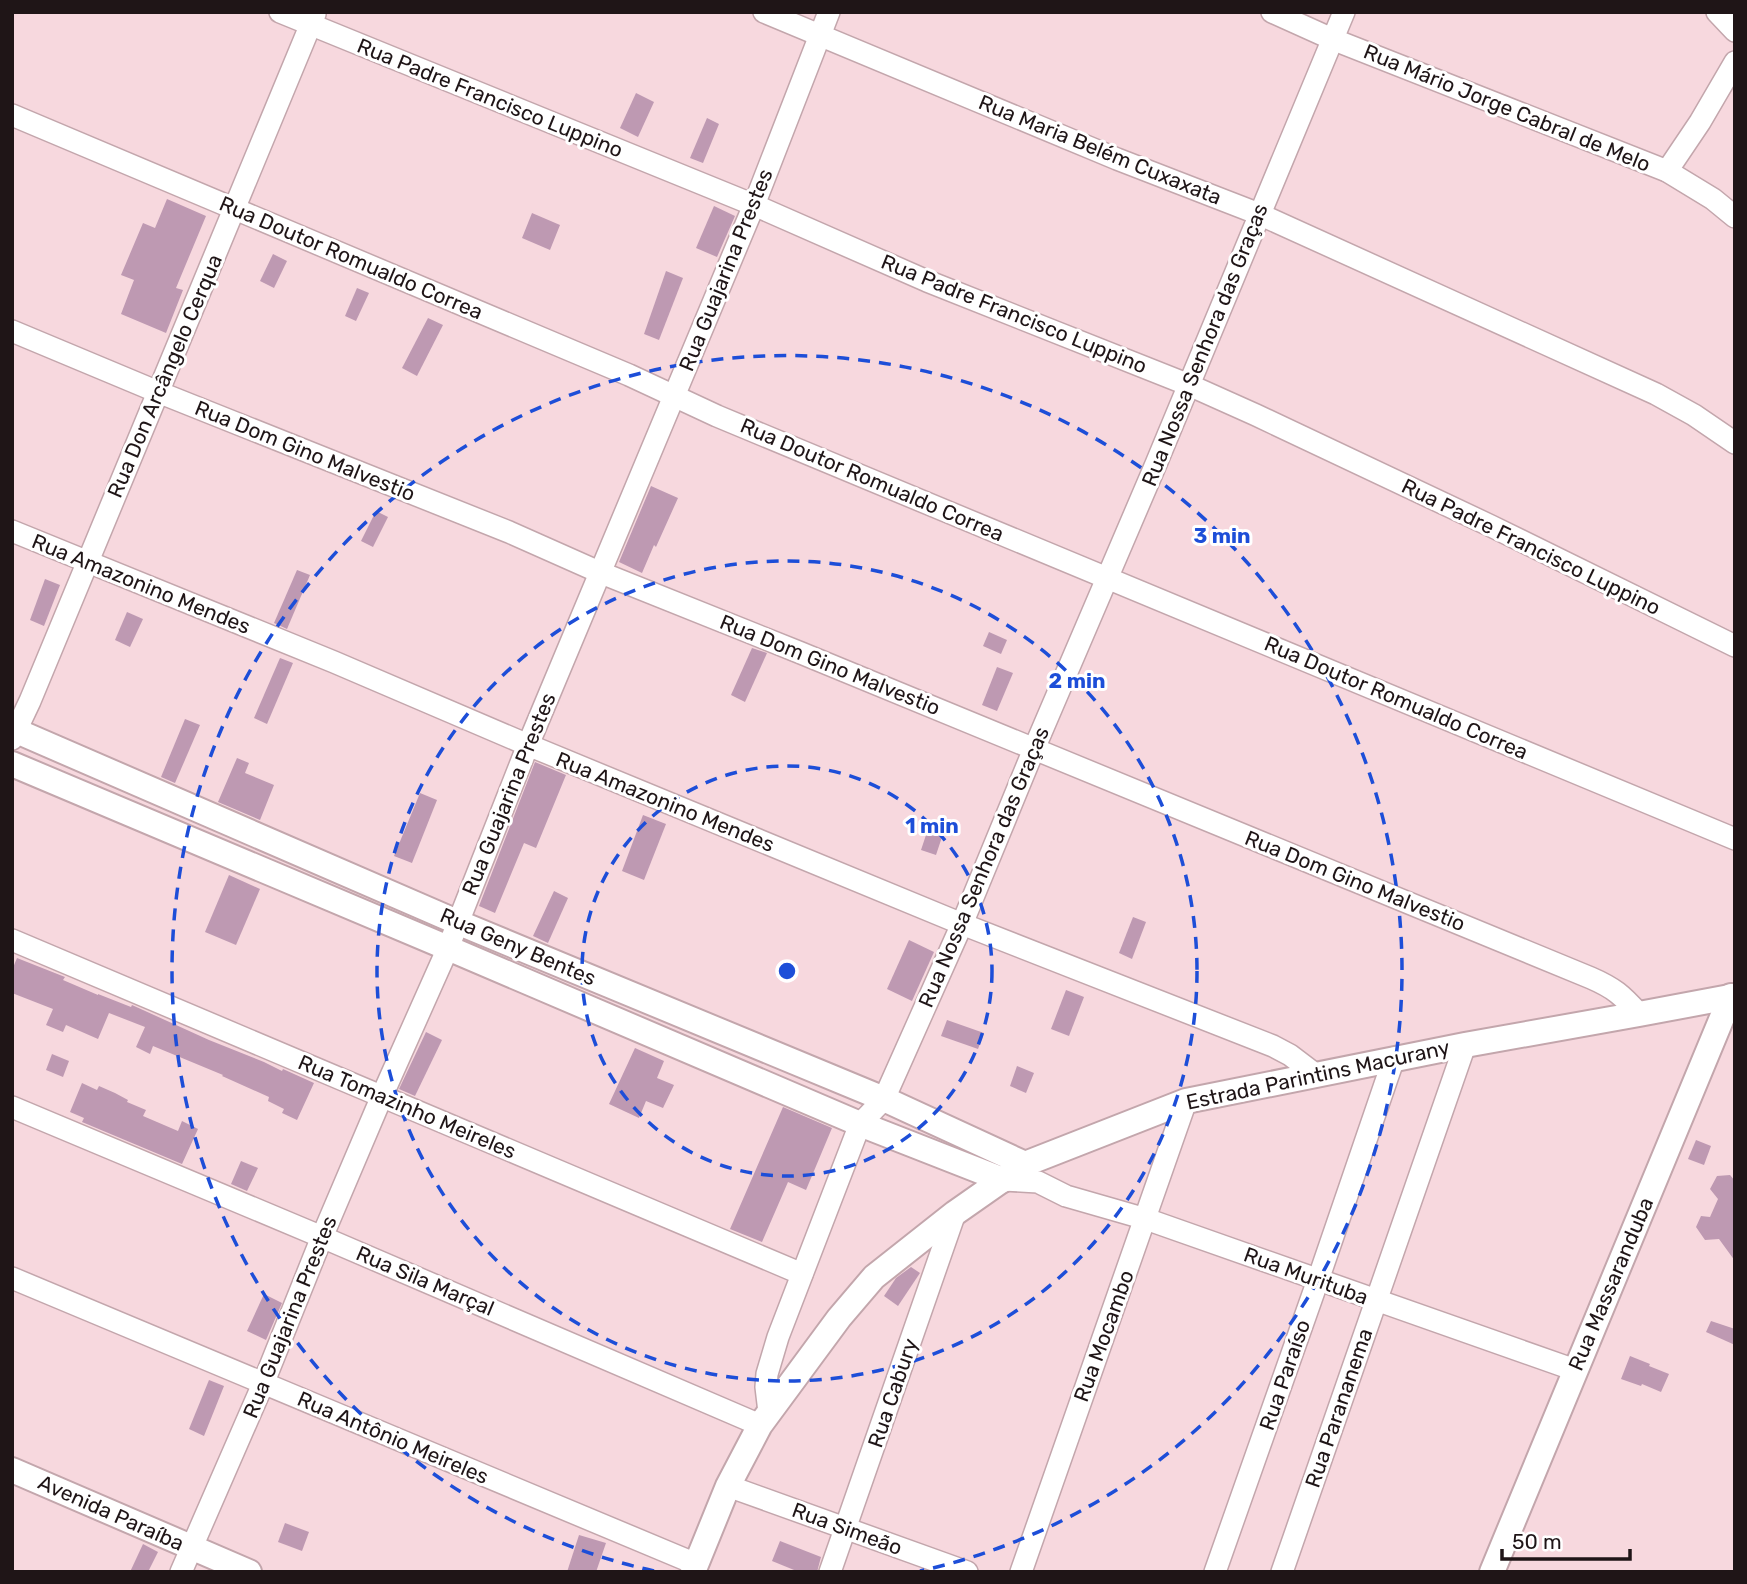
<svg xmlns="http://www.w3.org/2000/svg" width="1747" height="1584" font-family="Rubik,sans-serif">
	<rect width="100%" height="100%" fill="#f7d8de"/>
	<g fill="#be99b2">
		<polygon points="636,93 654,102 638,137 620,128"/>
		<polygon points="707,118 719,124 703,163 690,158"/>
		<polygon points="167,199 206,216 176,288 183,290 166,333 121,314 134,280 121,275 143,223 155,228"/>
		<polygon points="714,206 735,216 717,257 696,248"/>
		<polygon points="532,213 560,225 550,250 522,238"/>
		<polygon points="273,254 287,261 274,288 260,281"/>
		<polygon points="666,271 683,278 659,340 644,334"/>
		<polygon points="357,288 369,293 356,321 345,316"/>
		<polygon points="428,318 443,325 417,376 402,368"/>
		<polygon points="651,486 678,498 656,547 654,545 642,573 619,562"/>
		<polygon points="376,511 388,517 373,547 361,541"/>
		<polygon points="297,570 310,575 287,629 274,623"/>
		<polygon points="45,579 60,585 44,626 30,620"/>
		<polygon points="127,612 143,619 130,647 115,640"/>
		<polygon points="989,632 1007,640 1001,654 983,646"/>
		<polygon points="752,648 767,653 745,702 731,695"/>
		<polygon points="280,658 293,663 267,724 254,718"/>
		<polygon points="997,667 1013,673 997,711 982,705"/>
		<polygon points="185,719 200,725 175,783 161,777"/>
		<polygon points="237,758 249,763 245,773 274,785 260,820 218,802"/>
		<polygon points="535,762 566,775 536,848 524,843 495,913 479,906"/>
		<polygon points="420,793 437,800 412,863 394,856"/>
		<polygon points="643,815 666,824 644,880 622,871"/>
		<polygon points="931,820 946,825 936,855 921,850"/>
		<polygon points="229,875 260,889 236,945 205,932"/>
		<polygon points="554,891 568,898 548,943 533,936"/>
		<polygon points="1133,917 1146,922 1132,959 1119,953"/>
		<polygon points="909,940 934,952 912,1001 887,989"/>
		<polygon points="17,958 65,977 63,980 98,995 98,994 131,1007 132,1005 209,1040 264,1062 282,1071 283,1069 314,1083 297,1120 282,1113 284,1109 268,1101 269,1097 222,1076 223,1075 153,1046 150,1054 136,1047 145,1027 109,1013 98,1039 66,1025 63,1032 46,1025 53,1009 12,993 12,970"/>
		<polygon points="1066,990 1084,997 1069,1036 1051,1029"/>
		<polygon points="947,1020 984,1033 978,1049 941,1036"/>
		<polygon points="426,1032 442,1040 415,1096 399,1089"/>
		<polygon points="635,1048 664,1061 657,1078 674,1085 663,1108 646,1101 639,1118 609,1104"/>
		<polygon points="52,1054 69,1061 63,1077 46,1070"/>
		<polygon points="1017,1066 1034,1073 1026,1093 1010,1086"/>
		<polygon points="82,1083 97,1090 99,1086 115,1093 128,1100 127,1102 146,1110 143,1116 178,1131 182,1121 198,1129 182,1164 82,1122 84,1118 70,1112"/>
		<polygon points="783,1107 832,1128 806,1190 788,1182 762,1242 730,1229"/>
		<polygon points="1696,1140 1711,1146 1704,1165 1688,1159"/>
		<polygon points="241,1161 258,1168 247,1191 231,1184"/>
		<polygon points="1730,1175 1735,1181 1735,1261 1719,1239 1705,1240 1696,1227 1701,1216 1710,1217 1718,1199 1710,1189 1717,1176"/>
		<polygon points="911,1267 920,1273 898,1306 884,1296 896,1278"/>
		<polygon points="264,1294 282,1303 266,1340 247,1331"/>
		<polygon points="1711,1321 1735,1329 1735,1345 1706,1332"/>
		<polygon points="1630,1356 1650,1364 1649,1366 1669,1374 1661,1392 1642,1384 1641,1386 1621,1379"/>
		<polygon points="209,1380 224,1386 204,1436 189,1429"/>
		<polygon points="285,1523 309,1532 302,1551 278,1542"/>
		<polygon points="579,1535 606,1543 596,1572 567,1572"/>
		<polygon points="780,1541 821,1557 817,1572 799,1572 772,1561"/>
		<polygon points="143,1544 158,1552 148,1572 130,1572"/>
	</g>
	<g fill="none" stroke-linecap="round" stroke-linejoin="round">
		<g stroke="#c3a6ac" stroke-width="24">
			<g id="minor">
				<polyline points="280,12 754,205 927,281 1189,385 1256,415 1491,526 1735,646"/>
				<polyline points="764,12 1117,159 1259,214 1656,394 1694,415 1735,443"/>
				<polyline points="1272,12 1332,39 1667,171 1713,199 1735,217"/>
				<polyline points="1717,12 1735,31"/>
				<polyline points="12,115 629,375 717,416 1735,839"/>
				<polyline points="1667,171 1700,122 1735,62"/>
				<path d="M12,331L158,392L509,532L599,572L801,653L1591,978C1614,988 1622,995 1639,1014"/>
				<polyline points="12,531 334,662 528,745 962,924 1273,1046 1290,1055 1315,1074"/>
				<polyline points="12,739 30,701 315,14"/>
				<polyline points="12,940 802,1274"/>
				<polyline points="12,1107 322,1237 760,1425"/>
				<polyline points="1003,1180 1038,1182 1066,1196 1146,1219 1575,1370"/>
				<polyline points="12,1278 696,1564"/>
				<polyline points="769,1412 766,1387 767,1374 778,1337 860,1124 884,1099 962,924 1034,749 1156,464 1344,12"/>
				<polyline points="728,1486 967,1572"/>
				<polyline points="181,1572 263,1384 322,1237 382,1096 448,948 528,745 754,205 829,12"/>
				<polyline points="830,1572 955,1213"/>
				<polyline points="1021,1572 1186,1101"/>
				<polyline points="1215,1572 1318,1280 1394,1058"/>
				<polyline points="1282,1572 1465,1045"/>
			</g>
		</g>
		<g stroke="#c3a6ac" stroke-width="28">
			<g id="tertiary">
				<polyline points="12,729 457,922 884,1099 1025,1164"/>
				<polyline points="12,764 448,948 860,1124 1003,1180"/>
				<polyline points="12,1470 249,1572"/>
				<polyline points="693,1572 728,1486 760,1425 839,1318 874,1277 955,1213 1025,1164 1186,1101 1465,1045 1639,1014 1735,996"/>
				<polyline points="1492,1572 1731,996"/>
			</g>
		</g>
		<use href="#minor" stroke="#fff" stroke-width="21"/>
		<use href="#tertiary" stroke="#fff" stroke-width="24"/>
	</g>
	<g fill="none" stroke="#1d4ed8" stroke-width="3.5" stroke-dasharray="12 9">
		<circle cx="787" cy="971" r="205"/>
		<circle cx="787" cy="971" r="410"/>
		<path d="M654 1571A615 615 0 1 1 920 1571"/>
	</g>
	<g text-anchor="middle" stroke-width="6" stroke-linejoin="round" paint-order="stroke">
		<g font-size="21" fill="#1f1517" stroke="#fff">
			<text transform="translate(490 98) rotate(22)" y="7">Rua Padre Francisco Luppino</text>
			<text transform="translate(1507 108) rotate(22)" y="7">Rua Mário Jorge Cabral de Melo</text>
			<text transform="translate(1100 150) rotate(22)" y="7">Rua Maria Belém Cuxaxata</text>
			<text transform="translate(351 258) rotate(23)" y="7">Rua Doutor Romualdo Correa</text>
			<text transform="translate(726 270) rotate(-68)" y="7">Rua Guajarina Prestes</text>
			<text transform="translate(1014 314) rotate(22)" y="7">Rua Padre Francisco Luppino</text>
			<text transform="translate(1205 345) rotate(-68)" y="7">Rua Nossa Senhora das Graças</text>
			<text transform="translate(165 376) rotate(-67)" y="7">Rua Don Arcângelo Cerqua</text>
			<text transform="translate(305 451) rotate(22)" y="7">Rua Dom Gino Malvestio</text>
			<text transform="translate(872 480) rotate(23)" y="7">Rua Doutor Romualdo Correa</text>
			<text transform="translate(1531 547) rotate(26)" y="7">Rua Padre Francisco Luppino</text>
			<text transform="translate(141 584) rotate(22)" y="7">Rua Amazonino Mendes</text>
			<text transform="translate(830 665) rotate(22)" y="7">Rua Dom Gino Malvestio</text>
			<text transform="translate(1396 698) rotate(23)" y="7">Rua Doutor Romualdo Correa</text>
			<text transform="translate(509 794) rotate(-68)" y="7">Rua Guajarina Prestes</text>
			<text transform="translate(665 802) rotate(22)" y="7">Rua Amazonino Mendes</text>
			<text transform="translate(984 867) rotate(-67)" y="7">Rua Nossa Senhora das Graças</text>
			<text transform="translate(1355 881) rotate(22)" y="7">Rua Dom Gino Malvestio</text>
			<text transform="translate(518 947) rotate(23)" y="7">Rua Geny Bentes</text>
			<text transform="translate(1318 1075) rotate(-12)" y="7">Estrada Parintins Macurany</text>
			<text transform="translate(407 1107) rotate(23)" y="7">Rua Tomazinho Meireles</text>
			<text transform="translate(1306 1276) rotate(20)" y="7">Rua Murituba</text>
			<text transform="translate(425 1281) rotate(23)" y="7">Rua Sila Marçal</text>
			<text transform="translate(1611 1284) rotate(-67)" y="7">Rua Massaranduba</text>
			<text transform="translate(290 1317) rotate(-68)" y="7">Rua Guajarina Prestes</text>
			<text transform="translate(1104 1336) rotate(-70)" y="7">Rua Mocambo</text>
			<text transform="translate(1285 1375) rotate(-71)" y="7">Rua Paraíso</text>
			<text transform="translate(893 1393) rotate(-71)" y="7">Rua Cabury</text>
			<text transform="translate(1339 1408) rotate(-71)" y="7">Rua Parananema</text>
			<text transform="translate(393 1438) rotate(23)" y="7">Rua Antônio Meireles</text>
			<text transform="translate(111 1513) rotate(24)" y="7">Avenida Paraíba</text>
			<text transform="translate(847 1529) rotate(20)" y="7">Rua Simeão</text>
		</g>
	</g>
	<circle cx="787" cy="971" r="10" fill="#1d4ed8" stroke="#fff" stroke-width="3.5"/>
	<g font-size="21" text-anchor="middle" font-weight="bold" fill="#1d4ed8" stroke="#fff" stroke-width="6" stroke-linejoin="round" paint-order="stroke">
		<text x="1222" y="543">3 min</text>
		<text x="1077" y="688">2 min</text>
		<text x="932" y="833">1 min</text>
	</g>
	<rect width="1747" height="1584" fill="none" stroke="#1f1517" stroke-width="28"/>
	<path d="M1502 1549v10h128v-10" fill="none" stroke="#1f1517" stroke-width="3.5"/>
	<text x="1512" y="1549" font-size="21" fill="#1f1517" stroke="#ffffff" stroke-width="5" paint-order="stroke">50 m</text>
</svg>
